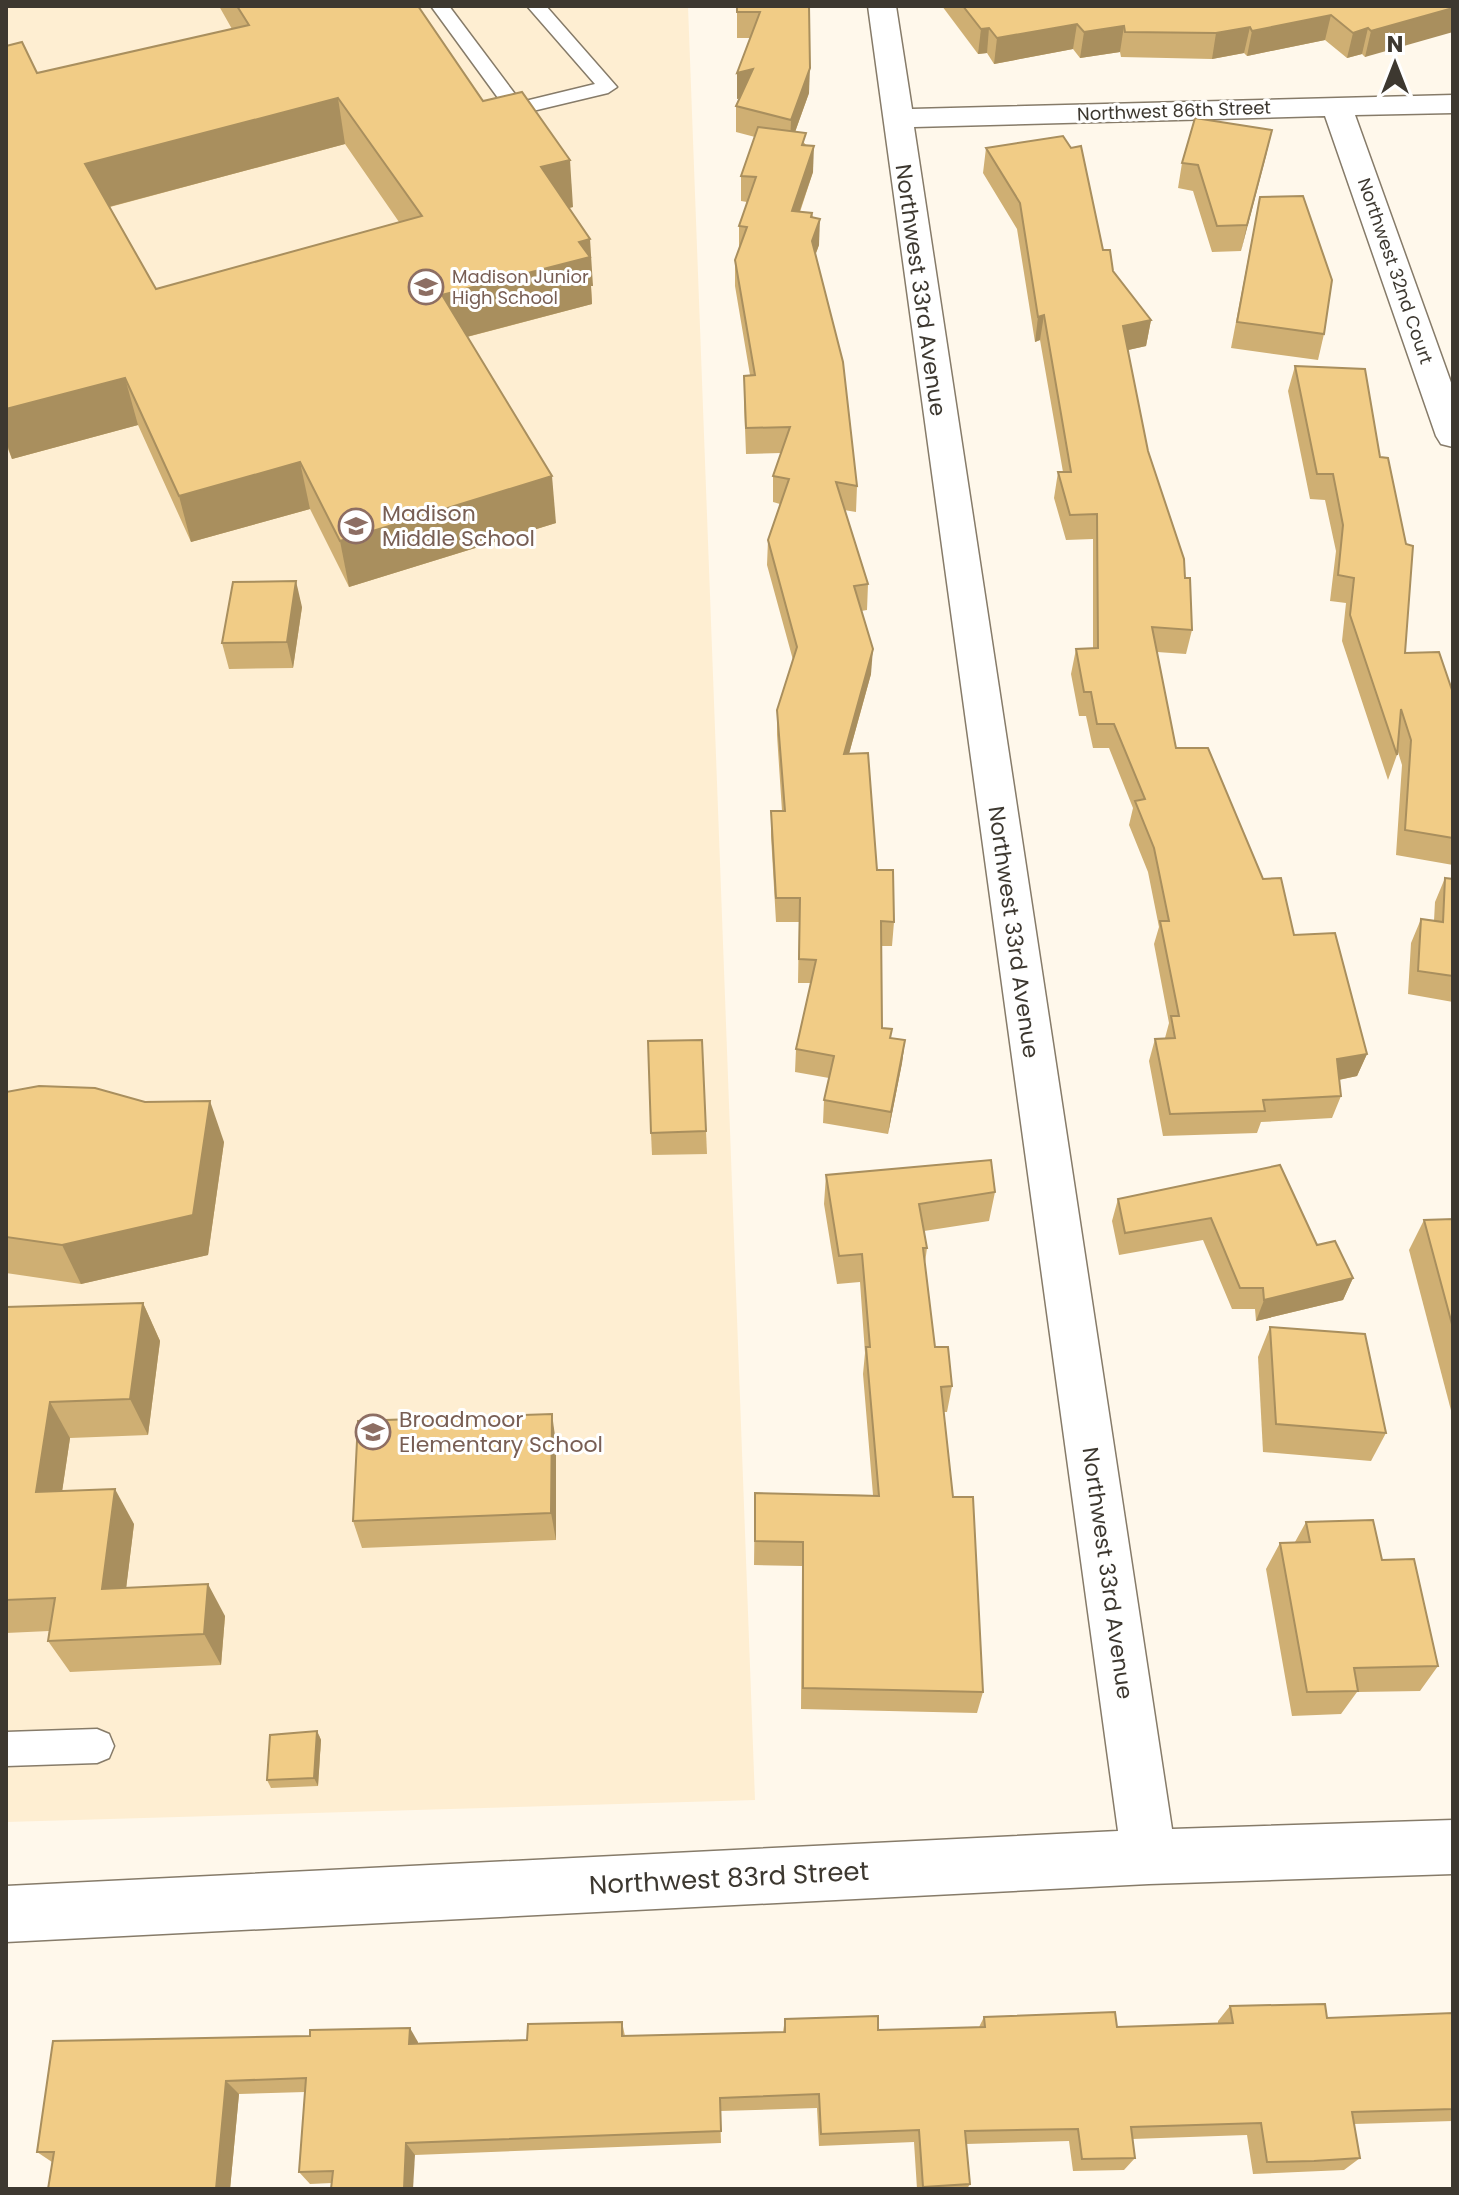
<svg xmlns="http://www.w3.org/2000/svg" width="1459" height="2195" font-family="Poppins,sans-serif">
	<rect width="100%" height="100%" fill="#fff8eb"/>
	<polygon fill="#feeed2" points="6,6 688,6 755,1800 6,1822"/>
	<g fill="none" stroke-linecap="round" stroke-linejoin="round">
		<g stroke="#867b69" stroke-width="3">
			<g id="service">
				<polygon points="431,6 449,6 521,102 595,84 527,6 546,6 617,87 608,93 516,115 509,113"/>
				<polygon points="97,1729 109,1734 114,1746 109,1758 97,1763 6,1766 6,1732"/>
			</g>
		</g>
		<g stroke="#867b69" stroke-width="3">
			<polygon id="minor" points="868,6 896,6 912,109 1453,95 1453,113 1355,115 1453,388 1453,447 1441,444 1436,436 1325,116 914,127 1172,1829 1453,1820 1453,1874 1149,1884 6,1942 6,1886 1118,1831"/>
		</g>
		<use href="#service" fill="#fff" fill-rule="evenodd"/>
		<use href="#minor" fill="#fff" fill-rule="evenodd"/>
	</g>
	<g fill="#cfaf73" fill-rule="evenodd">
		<path d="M219,6H418L483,101L573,207L569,208L593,286H591L592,304L467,337L556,523L349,587L310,509L191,542L138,425L12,459L6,444V46L37,73L232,29ZM345,144L399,222L156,289L110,207Z"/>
		<polygon points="737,6 809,6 809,93 795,132 806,145 813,172 800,212 812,213 819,245 815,255 857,486 856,512 844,510 868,584 867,610 861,611 871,674 849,754 877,870 894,922 892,946 881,946 882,1028 891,1038 905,1040 902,1063 888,1134 823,1123 824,1100 829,1078 795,1072 796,1049 811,983 798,983 799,922 776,922 771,836 771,811 782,811 777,735 777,710 793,660 767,565 768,540 780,504 773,502 773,476 781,453 746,454 744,401 744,376 750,375 735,286 735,260 739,251 739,226 747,202 741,201 741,176 755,137 736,132 736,106 739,98 737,99 750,38 737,38"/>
		<polygon points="942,6 1453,6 1365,57 1362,54 1347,58 1325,40 1247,56 1244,53 1212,59 1121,57 1120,52 1080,58 1073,49 994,64 987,53 978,54"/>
		<polygon points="1272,130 1241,251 1212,252 1193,191 1178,188 1182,163"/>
		<polygon points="986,148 1103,250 1113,271 1151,320 1146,346 1128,350 1148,451 1185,578 1192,630 1186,654 1157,652 1176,748 1263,879 1294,935 1367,1054 1357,1076 1339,1080 1341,1096 1332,1118 1261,1122 1257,1133 1163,1136 1149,1061 1155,1039 1165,1038 1169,1023 1154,944 1159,927 1148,872 1129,825 1133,808 1109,748 1093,748 1086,716 1079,716 1071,674 1076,649 1093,649 1093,539 1066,540 1054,498 1058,472 1063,472 1040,340 1035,342 1017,229 983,173"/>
		<polygon points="1260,197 1324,334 1318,360 1231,348"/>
		<polygon points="1295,366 1405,653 1453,693 1453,865 1396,855 1402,765 1398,752 1388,780 1342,641 1346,603 1330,601 1336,551 1325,500 1310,499 1288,391"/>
		<polygon points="302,607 293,668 229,669 222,643"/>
		<polygon points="1445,878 1453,879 1453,1002 1408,994 1411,943 1421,919 1434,921 1435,902"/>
		<polygon points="6,1092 224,1142 208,1255 81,1284 6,1273"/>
		<polygon points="706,1131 707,1154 652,1155 651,1133"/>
		<polygon points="1280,1165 1317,1245 1353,1278 1343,1300 1256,1321 1255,1309 1232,1309 1203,1240 1119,1255 1112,1221 1118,1199"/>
		<polygon points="826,1175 995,1192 989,1221 924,1231 927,1248 925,1263 935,1347 952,1386 947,1412 944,1412 953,1497 983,1692 977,1713 801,1709 802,1566 754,1565 755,1493 873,1495 863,1374 865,1353 860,1282 837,1284 824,1204"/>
		<polygon points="1453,1219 1453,1418 1409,1250 1424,1220"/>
		<polygon points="143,1303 160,1341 148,1435 70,1438 62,1491 134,1524 126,1588 225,1616 221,1665 70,1672 48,1641 49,1631 6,1633 6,1307"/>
		<polygon points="1270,1327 1386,1433 1371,1461 1263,1452 1258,1357"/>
		<polygon points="556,1443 556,1540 362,1548 353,1521"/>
		<polygon points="1306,1522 1382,1560 1438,1666 1420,1691 1357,1692 1341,1714 1292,1716 1266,1569 1280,1543 1295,1542"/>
		<polygon points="317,1731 321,1740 318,1786 271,1788 267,1780"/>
		<polygon points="1230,2006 1327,2018 1453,2013 1453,2121 1354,2124 1360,2158 1344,2170 1298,2172 1253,2174 1247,2135 1132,2139 1135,2158 1124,2170 1073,2171 1069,2141 966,2144 970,2184 967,2189 917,2189 914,2142 819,2146 817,2108 720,2111 721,2143 415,2155 332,2183 310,2184 299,2172 305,2092 239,2094 230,2189 48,2189 52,2162 37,2152 53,2041 418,2043 527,2040 622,2022 625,2036 783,2032 785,2019 878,2030 979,2027 984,2017 1117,2027 1218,2023 1218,2021"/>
	</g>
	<g fill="#a98f5e">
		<polygon points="1453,8 1453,32 1365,57 1371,31"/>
		<polygon points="1331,15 1325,40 1247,56 1252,31"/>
		<polygon points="1077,24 1073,49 994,64 997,38"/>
		<polygon points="1124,26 1120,52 1080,58 1084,32"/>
		<polygon points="1250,27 1244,53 1212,59 1216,33"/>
		<polygon points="989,28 987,53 978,54 981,29"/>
		<polygon points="1368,28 1362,54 1347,58 1353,33"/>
		<polygon points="810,68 809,93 790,146 791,120"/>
		<polygon points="753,69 753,95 737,99 737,73"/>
		<polygon points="338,98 345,144 97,210 85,164"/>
		<polygon points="1272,130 1266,156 1241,251 1247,225"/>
		<polygon points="814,146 813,172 791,236 792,211"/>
		<polygon points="570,160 573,207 544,214 541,167"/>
		<polygon points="820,219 819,245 811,267 812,241"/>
		<polygon points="590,239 593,286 591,286 592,304 447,342 442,295 579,242"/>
		<polygon points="1044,315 1040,340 1035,342 1038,317"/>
		<polygon points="1151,320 1146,346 1119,352 1123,326"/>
		<polygon points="125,378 138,425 12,459 6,441 6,409"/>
		<polygon points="300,462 310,509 191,542 179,496"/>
		<polygon points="552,476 556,523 349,587 340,541"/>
		<polygon points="296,581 302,607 293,668 287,642"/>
		<polygon points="873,649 871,674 842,779 844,754"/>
		<polygon points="905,1040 902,1063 888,1134 891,1112"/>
		<polygon points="1367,1054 1357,1076 1328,1082 1337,1059"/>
		<polygon points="210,1101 224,1142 208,1255 81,1284 62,1245"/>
		<polygon points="1353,1278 1343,1300 1256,1321 1264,1300"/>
		<polygon points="143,1303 160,1341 148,1435 130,1399"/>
		<polygon points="50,1402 70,1438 57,1526 36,1492"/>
		<polygon points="552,1414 556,1443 556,1540 551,1513"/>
		<polygon points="115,1489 134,1524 122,1622 102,1589"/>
		<polygon points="208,1584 225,1616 221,1665 204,1634"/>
		<polygon points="317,1731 321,1740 318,1786 314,1778"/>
		<polygon points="410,2028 418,2042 417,2058 409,2044"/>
		<polygon points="226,2081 239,2094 230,2189 216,2189"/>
		<polygon points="406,2143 415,2155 413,2189 404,2189"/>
	</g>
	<g fill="#f1cc86" stroke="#a98f5e" stroke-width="2" fill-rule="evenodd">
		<path d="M237,6H418L483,101L522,92L570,160L541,167L590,239L579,242L590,257L442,295L552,476L340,541L300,462L179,496L125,378L6,409V46L22,42L37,73L249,25ZM338,98L422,216L156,289L85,164Z"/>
		<polygon points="737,6 809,6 810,68 791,120 736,106 753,69 737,73 760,12 737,12"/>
		<polygon points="963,6 1453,6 1453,8 1371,31 1368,28 1353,33 1331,15 1252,31 1250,27 1216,33 1125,32 1124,26 1084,32 1077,24 997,38 989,28 981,29"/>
		<polygon points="1195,118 1272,130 1247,225 1217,226 1198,165 1182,163"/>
		<polygon points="758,127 806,133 802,145 814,146 792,211 812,213 811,217 820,219 812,241 843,362 857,486 836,482 868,584 854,586 873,649 844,754 868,753 877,870 893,870 894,922 881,921 882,1028 892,1029 890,1038 905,1040 891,1112 824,1100 834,1056 796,1049 816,960 799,959 800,898 776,898 771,811 785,811 777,710 797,647 768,540 789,479 773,476 790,427 746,428 744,376 755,375 735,260 747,227 739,226 756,177 741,176"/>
		<polygon points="1063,136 1071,148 1081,146 1103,250 1110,250 1113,271 1151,320 1123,326 1148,451 1184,559 1185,578 1190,578 1192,630 1152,627 1176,748 1208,748 1263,879 1281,878 1294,935 1335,933 1367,1054 1337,1059 1341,1096 1263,1100 1265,1111 1170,1114 1155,1039 1175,1038 1171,1016 1179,1016 1160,921 1169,921 1154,848 1135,801 1145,799 1114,724 1097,724 1091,692 1084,692 1076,649 1098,648 1097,514 1070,515 1058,472 1071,472 1044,315 1038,317 1020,203 986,148"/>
		<polygon points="1303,196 1332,280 1324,334 1237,322 1260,197"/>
		<polygon points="1295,366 1365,369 1380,457 1388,458 1406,544 1413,546 1405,653 1439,652 1453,693 1453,838 1405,830 1411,740 1401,709 1397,755 1350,615 1354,578 1338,575 1343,525 1333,474 1317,474"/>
		<polygon points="296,581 287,642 222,643 233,582"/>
		<polygon points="1445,878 1453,879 1453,976 1418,971 1421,919 1443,922"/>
		<polygon points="702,1040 706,1131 651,1133 648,1041"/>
		<polygon points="39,1086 95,1088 145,1102 210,1101 193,1215 62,1245 6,1237 6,1092"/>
		<polygon points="991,1160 995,1192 919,1204 927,1248 923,1248 935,1347 948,1347 952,1386 941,1387 953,1497 973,1497 983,1692 803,1688 803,1542 755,1541 755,1493 879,1496 866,1347 870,1347 862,1254 839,1256 826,1175"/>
		<polygon points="1280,1165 1317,1245 1335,1241 1353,1278 1264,1300 1263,1288 1240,1288 1211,1218 1125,1233 1118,1199"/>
		<polygon points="1453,1219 1453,1328 1424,1220"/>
		<polygon points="143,1303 130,1399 50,1402 36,1492 115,1489 102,1589 208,1584 204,1634 48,1641 55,1598 6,1600 6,1307"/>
		<polygon points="1270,1327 1365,1334 1386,1433 1276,1424"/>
		<polygon points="552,1414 551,1513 353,1521 358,1421"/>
		<polygon points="1373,1520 1382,1560 1414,1559 1438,1666 1354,1668 1358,1691 1307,1692 1280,1543 1310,1542 1306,1522"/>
		<polygon points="317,1731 314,1778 267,1780 270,1735"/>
		<polygon points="1325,2004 1327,2018 1453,2013 1453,2109 1352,2112 1360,2158 1314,2161 1267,2162 1261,2123 1131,2127 1135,2158 1082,2159 1078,2129 965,2131 970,2184 923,2187 919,2130 821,2134 819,2094 720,2098 721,2131 406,2143 404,2189 331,2189 333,2171 299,2172 306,2078 226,2081 216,2189 48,2189 54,2152 37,2152 53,2041 310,2036 310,2030 410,2028 409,2044 527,2040 528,2024 622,2022 622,2036 785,2032 785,2019 878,2016 878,2030 985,2027 984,2017 1115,2012 1117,2027 1233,2023 1230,2006"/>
	</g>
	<defs>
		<g id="school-ring" transform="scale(1.8)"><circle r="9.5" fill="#fff" stroke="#8d6e63" stroke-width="1.5"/><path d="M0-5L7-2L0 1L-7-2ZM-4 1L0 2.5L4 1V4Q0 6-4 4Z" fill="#8d6e63"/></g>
	</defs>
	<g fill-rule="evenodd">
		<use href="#school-ring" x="426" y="287"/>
		<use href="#school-ring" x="356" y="526"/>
		<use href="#school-ring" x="373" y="1432"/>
	</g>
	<g text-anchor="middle" stroke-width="6" stroke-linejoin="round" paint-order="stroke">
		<g font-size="18" fill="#3d3830" stroke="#fff">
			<text transform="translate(1174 111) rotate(-2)" y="6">Northwest 86th Street</text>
			<text transform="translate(1395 271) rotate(71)" y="6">Northwest 32nd Court</text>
		</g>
		<g font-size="18" fill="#785e54" stroke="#fff" text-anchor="start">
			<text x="452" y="283">Madison Junior<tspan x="452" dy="21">High School</tspan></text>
		</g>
		<g font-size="22" fill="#3d3830" stroke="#fff">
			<text transform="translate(921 290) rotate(82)" y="8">Northwest 33rd Avenue</text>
			<text transform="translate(1014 932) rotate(82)" y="8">Northwest 33rd Avenue</text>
			<text transform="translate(1108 1573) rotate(82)" y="8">Northwest 33rd Avenue</text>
		</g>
		<g font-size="22" fill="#785e54" stroke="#fff" text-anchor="start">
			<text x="382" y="521">Madison<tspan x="382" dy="25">Middle School</tspan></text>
			<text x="399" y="1427">Broadmoor<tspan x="399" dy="25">Elementary School</tspan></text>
		</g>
		<g font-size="26" fill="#3d3830" stroke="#fff">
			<text transform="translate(729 1878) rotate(-3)" y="9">Northwest 83rd Street</text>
		</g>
	</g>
	<rect width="1459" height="2195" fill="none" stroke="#3d3830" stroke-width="16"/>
	<g transform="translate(1395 64)" stroke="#ffffff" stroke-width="6" paint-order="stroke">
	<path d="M0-6L14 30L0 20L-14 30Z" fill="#3d3830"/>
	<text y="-12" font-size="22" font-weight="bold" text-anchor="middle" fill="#3d3830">N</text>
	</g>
</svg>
